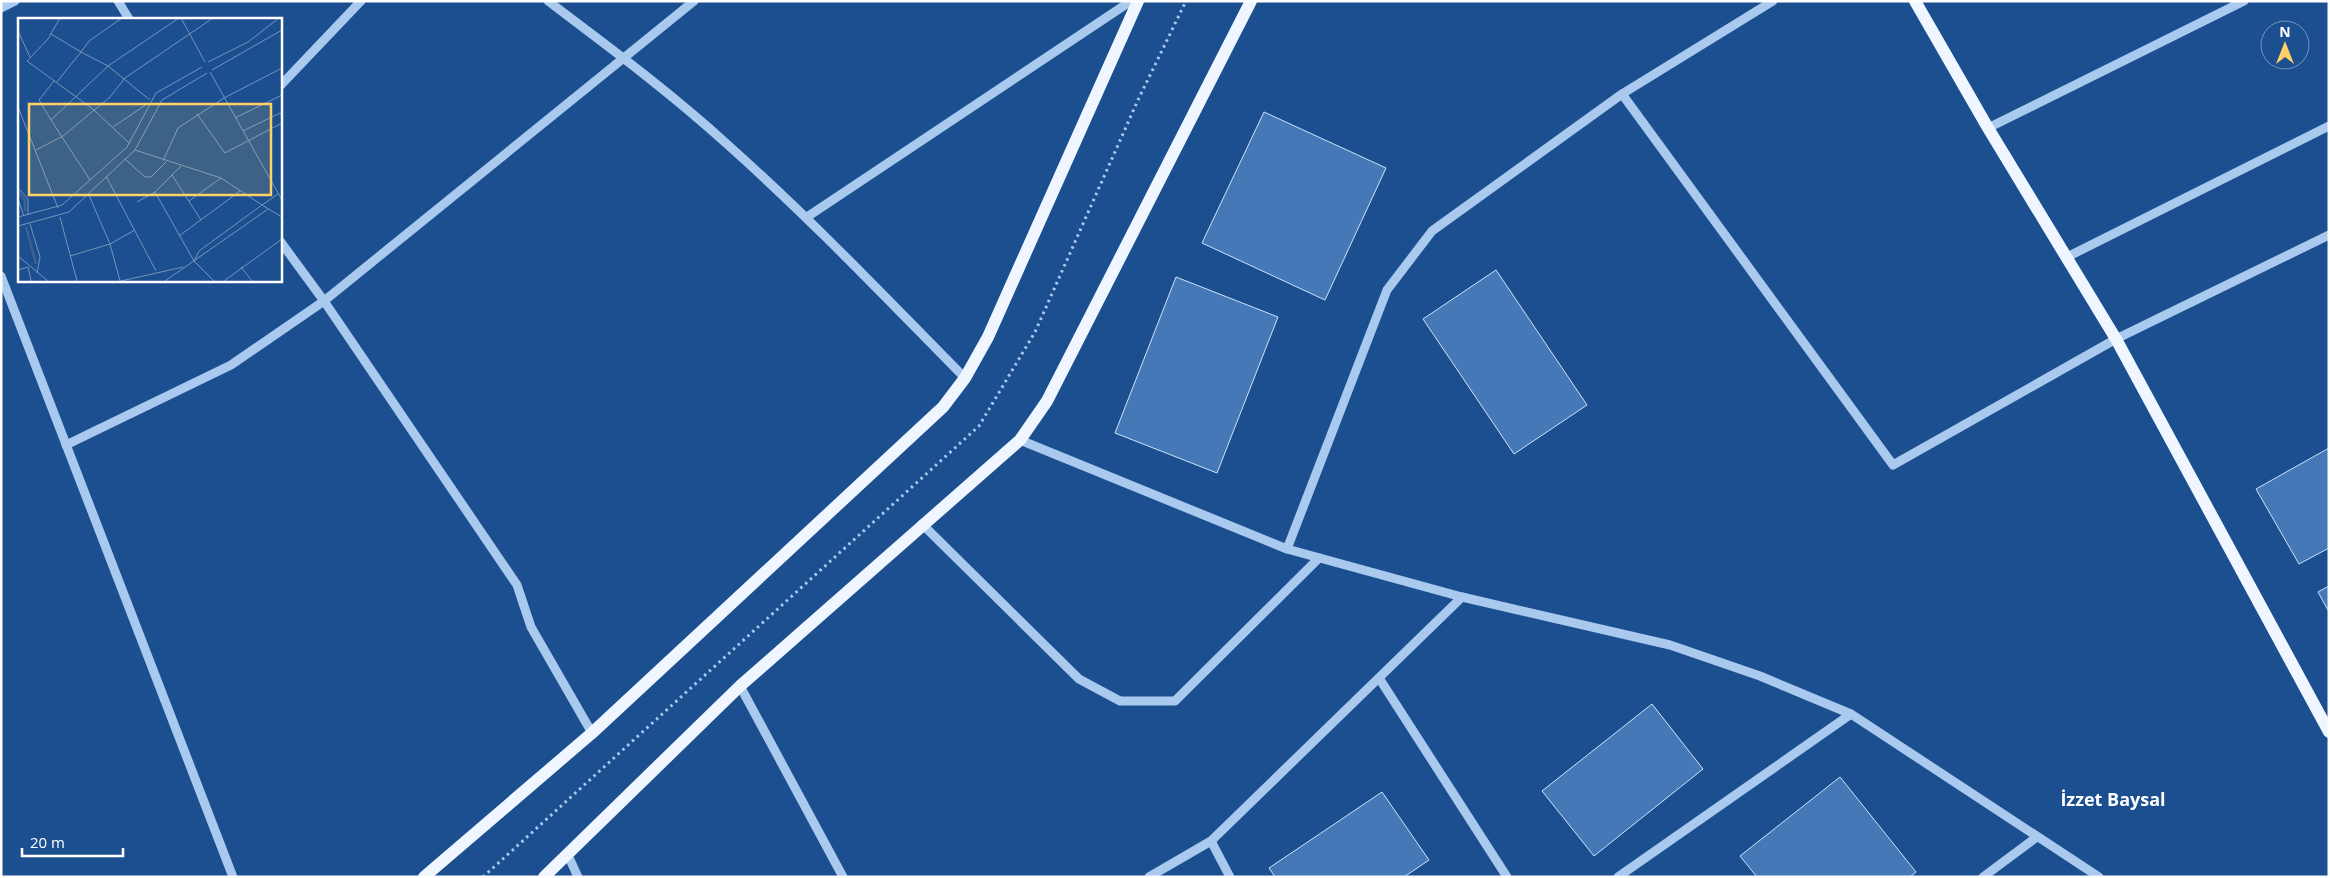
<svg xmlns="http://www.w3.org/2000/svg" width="2330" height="878" font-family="'Open Sans',sans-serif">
	<rect width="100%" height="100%" fill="#1b4f8f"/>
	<g fill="#4478b7" stroke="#cfe3fa">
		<polygon points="1264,112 1386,168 1325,300 1202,243"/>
		<polygon points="1496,270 1587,405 1514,454 1423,319"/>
		<polygon points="1176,277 1278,317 1217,473 1115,433"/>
		<polygon points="2329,448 2329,548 2299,564 2256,489"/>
		<polygon points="2329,586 2329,612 2318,592"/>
		<polygon points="1652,704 1703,769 1594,856 1542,791"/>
		<polygon points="1840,777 1916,872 1910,877 1757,877 1740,856"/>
		<polygon points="1382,792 1429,860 1404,877 1275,877 1269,868"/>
	</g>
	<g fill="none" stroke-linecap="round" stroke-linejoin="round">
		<polyline stroke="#a9c9ee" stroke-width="3" stroke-dasharray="2.5 4" stroke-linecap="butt" points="483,877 979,426 1035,332 1138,100 1186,1"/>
		<g stroke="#a9c9ee" stroke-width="9">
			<polyline points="118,1 129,19"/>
			<path d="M548,1C609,47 671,93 728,145C811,219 887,299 965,378"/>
			<polyline points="1,8 15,1"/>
			<polyline points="280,86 361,1"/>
			<polyline points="1622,94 1893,465 2116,339 2329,235"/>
			<polyline points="1988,128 2244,1"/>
			<polyline points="807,217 1131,1"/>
			<polyline points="280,241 324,301 517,585 531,627 592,733"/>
			<polyline points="2067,257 2329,126"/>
			<polyline points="1,276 233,877"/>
			<polyline points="1020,440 1287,549 1462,597 1670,645 1760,676 1851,714 2099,877"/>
			<polyline points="66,445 231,365 324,301 694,1"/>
			<polyline points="922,524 1079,679 1120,701 1175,701 1319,558"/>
			<polyline points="1287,549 1387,290 1432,231 1622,94 1773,1"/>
			<polyline points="1379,678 1507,877"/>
			<polyline points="740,686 843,877"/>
			<polyline points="1211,841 1230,877"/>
			<polyline points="567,853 578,877"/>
			<polyline points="1149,877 1211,841 1462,597"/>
			<polyline points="1618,877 1851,714"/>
			<polyline points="1983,877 2037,837"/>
		</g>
		<g stroke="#f0f6ff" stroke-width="12">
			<polyline points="1915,1 1988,128 2116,339 2329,732"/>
			<polyline points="424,877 592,733 943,407 965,378 988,337 1138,1"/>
			<polyline points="544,877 740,686 1020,440 1047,401 1251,1"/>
		</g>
	</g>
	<g text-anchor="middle" stroke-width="4" stroke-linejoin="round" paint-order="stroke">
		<g font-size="18" font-weight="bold" fill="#fff" stroke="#1b4f8f">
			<text x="2113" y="806">İzzet Baysal</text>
		</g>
	</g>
	<g transform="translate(18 18)">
		<rect width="264" height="264" fill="#1b4f8f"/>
		<path fill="none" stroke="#3c6290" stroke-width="2.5" d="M0,174L7,182V193M8,209L18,246"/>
		<path fill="none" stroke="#7695bc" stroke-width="1" d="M42,0L30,21L9,43L76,92L111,125M163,0L187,44M0,13L12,39M33,16L63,34L71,23L104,0M190,44L230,24L261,0M194,52L264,12M192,54L264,182M38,65L63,34L90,48L132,82M0,89L40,190M179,96L207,135L264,105M217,100L264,77M33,102L21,82L36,63M95,109L129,86M225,113L262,95L264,98M18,132L45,118L92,79L107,60L195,0M117,132L203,160L244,187L181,233L176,243M107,141L127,159H133L148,144M145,143L160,110L206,80L264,50M154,157L183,202M88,158L138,253M72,162L33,102L90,48L161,0M0,170L10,181V197M137,174L176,243L196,263M70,175L92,226L102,263M260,176L244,187L264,199M0,181L6,198M171,183L203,160M119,184L137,174L163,148M0,199L44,187L109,129L138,75L184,49M42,199L59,263M12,206L22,239L19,255M0,208L51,194L117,132L144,82L189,55M161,218L222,173M0,238L30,263M52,238L92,226L117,212M223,249L234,263M0,252L10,249L13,263M103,263L165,249M147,263L250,191M206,263L264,221"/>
		<path fill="#ffd166" fill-opacity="0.15" stroke="#ffd166" stroke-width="2.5" d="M11,86H253V177H11Z"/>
		<rect width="264" height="264" fill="none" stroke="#fff" stroke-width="2.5"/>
	</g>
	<rect width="2330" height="878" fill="none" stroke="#ffffff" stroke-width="5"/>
	<g transform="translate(2285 45)"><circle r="24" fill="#1b4f8f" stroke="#7695bc"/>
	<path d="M0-4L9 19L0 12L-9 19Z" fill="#ffd166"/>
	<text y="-8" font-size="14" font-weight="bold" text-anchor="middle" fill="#ffffff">N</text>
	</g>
	<path d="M22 848v8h101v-8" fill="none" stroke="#ffffff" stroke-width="2.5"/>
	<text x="30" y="848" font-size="15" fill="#ffffff" stroke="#1b4f8f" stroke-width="4" paint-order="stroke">20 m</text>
</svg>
